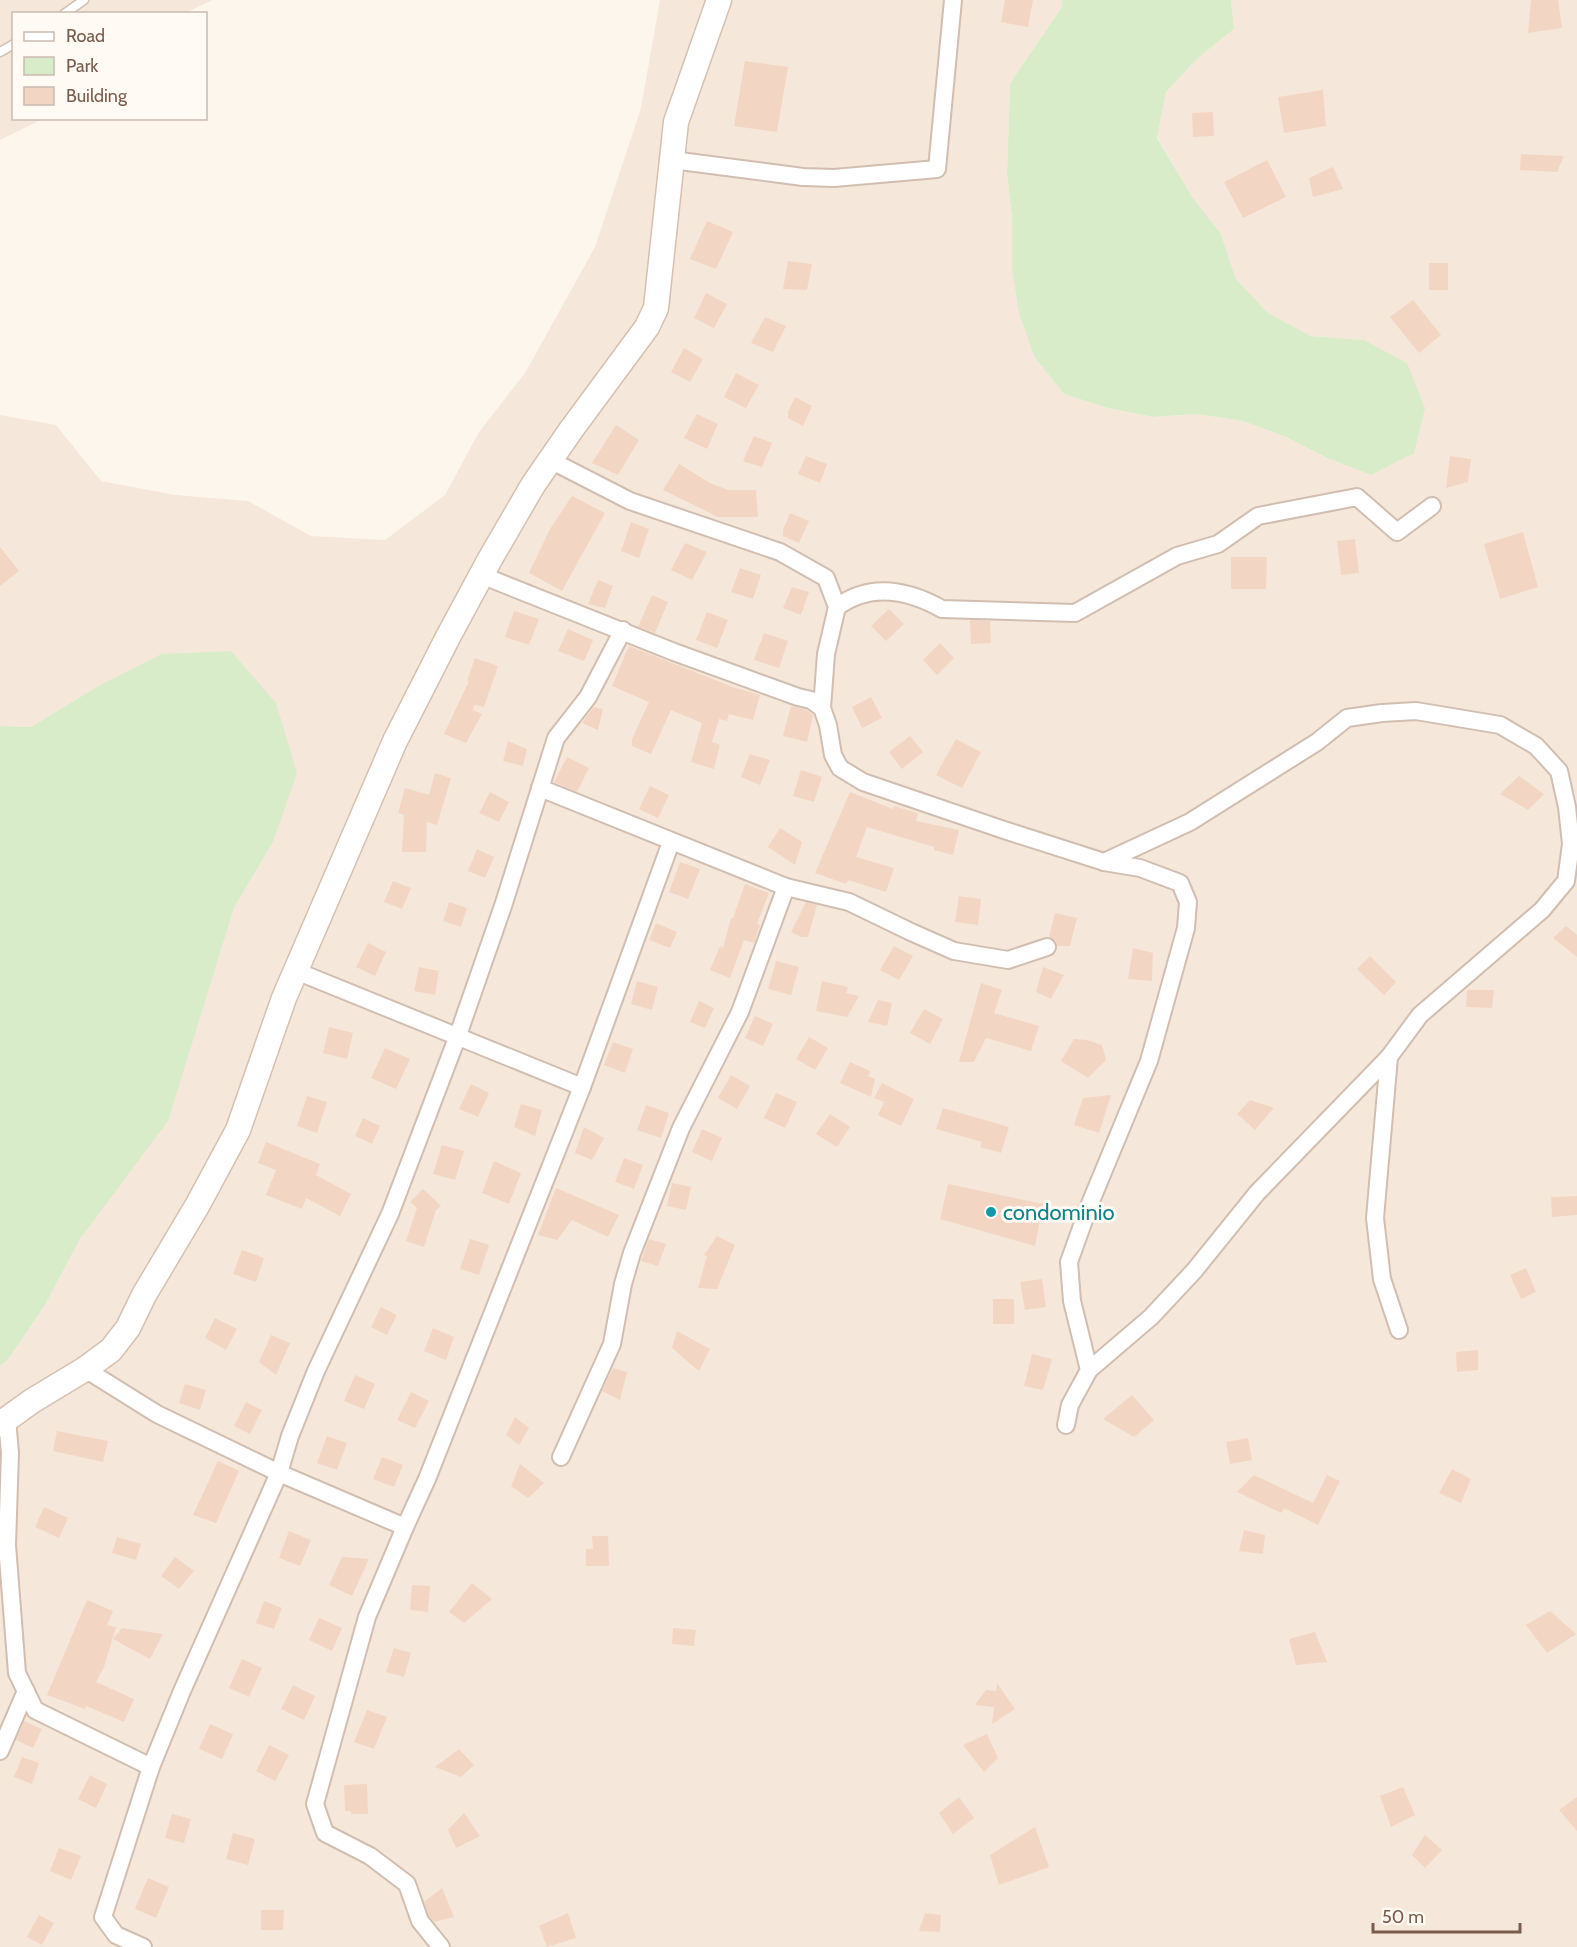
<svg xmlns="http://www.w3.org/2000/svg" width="1577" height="1947" font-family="Cabin,sans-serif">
	<rect width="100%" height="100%" fill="#fdf6ec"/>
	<g fill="#f5e8da">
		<polygon points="0,0 213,0 185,13 14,14 14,118 43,119 0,140"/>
		<polygon points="660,0 1061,0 1062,7 1010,83 1007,173 1012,219 1035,358 1064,394 1107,408 1152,417 1196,414 1243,421 1286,437 1327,458 1371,475 1364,340 1311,336 1268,313 1236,279 1221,234 1193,198 1157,137 1166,92 1198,58 1234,29 1231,0 1577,0 1577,1947 0,1947 0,1366 7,1361 45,1305 80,1239 122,1180 189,1051 234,908 273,842 161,654 98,686 31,727 0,726 0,415 56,425 101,481 175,495 248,501 311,536 385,540 445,495 479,432 525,373 595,247 641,108"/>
	</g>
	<g fill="#d8ecc9">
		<polygon points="1061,0 1231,0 1234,29 1198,58 1166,92 1157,138 1193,198 1221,234 1236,279 1268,313 1311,336 1364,340 1407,363 1425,408 1414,453 1371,475 1327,458 1286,437 1243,421 1196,414 1153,417 1107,408 1064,394 1035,358 1019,313 1012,268 1012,219 1007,173 1010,83 1062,7"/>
		<polygon points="231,651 276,703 297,773 273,842 234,908 168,1121 80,1239 45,1305 7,1361 0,1366 0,726 31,727 98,686 161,654"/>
	</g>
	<g fill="#f3d5c3">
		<polygon points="1005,0 1033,0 1028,27 1001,22"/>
		<polygon points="1531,0 1558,0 1562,28 1528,33"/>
		<polygon points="745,61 788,67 777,132 734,126"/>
		<polygon points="1323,90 1326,126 1284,133 1278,97"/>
		<polygon points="1213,112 1214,136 1193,137 1192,113"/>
		<polygon points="1521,154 1564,156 1557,172 1520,170"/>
		<polygon points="1267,160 1286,197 1243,218 1224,182"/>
		<polygon points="1333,167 1343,189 1313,197 1309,178"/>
		<polygon points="707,221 733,232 716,269 690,259"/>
		<polygon points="788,261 812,264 807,290 783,289"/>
		<rect x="1429" y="263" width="19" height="27"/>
		<polygon points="706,293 727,304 714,328 694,318"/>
		<polygon points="1413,300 1441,335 1419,353 1390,317"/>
		<polygon points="765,317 786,326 773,352 751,343"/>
		<polygon points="684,348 703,359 690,382 671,372"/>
		<polygon points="736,373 759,385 746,408 724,397"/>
		<polygon points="795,397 812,406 803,426 788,418 788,412"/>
		<polygon points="697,414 718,424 707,449 684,438"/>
		<polygon points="616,425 639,440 618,475 592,463"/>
		<polygon points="754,436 772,443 762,467 743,461"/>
		<polygon points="806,456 827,464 820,483 798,474"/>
		<polygon points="1450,456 1471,459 1468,482 1446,488"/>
		<polygon points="679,464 710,483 728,490 756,490 758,517 718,517 663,490"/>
		<polygon points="572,496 605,513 562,591 529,573 550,529"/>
		<polygon points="790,513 809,521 799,543 783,536 783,530"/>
		<polygon points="631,522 649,529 639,558 621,551"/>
		<polygon points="1523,532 1538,587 1500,599 1484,544"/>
		<polygon points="1355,539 1359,573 1341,575 1337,541"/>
		<polygon points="685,543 707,552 692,580 671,570"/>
		<polygon points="0,547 19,571 0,586"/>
		<polygon points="1231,557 1267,557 1266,589 1231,589"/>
		<polygon points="740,568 761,575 753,599 731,592"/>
		<polygon points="598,580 613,586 605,608 588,604"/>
		<polygon points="792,587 809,592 801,615 783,608"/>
		<polygon points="652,595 668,602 655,633 638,627"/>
		<polygon points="889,609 904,624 886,641 871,626"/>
		<polygon points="514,611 539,619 529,645 505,637"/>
		<polygon points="707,612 728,620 717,648 696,640"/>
		<polygon points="970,620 990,621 991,643 971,644"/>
		<polygon points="568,629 593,640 584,661 558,651"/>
		<polygon points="764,633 788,641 779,668 754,660"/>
		<polygon points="940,643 954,658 937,675 923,660"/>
		<polygon points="629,646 733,687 760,695 753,720 729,714 727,721 719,719 712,742 720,745 714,769 691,762 702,723 671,710 651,754 632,746 632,739 649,702 612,686"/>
		<polygon points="475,658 498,666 484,707 474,705 473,710 482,714 466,743 444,734 469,681 467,681"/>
		<polygon points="871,697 882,718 862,728 852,707"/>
		<polygon points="791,706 807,710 813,715 807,742 783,736"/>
		<polygon points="594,707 603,709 598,730 582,723"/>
		<polygon points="910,736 923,752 902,769 889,752"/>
		<polygon points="956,739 981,752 962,788 936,775"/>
		<polygon points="508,741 527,749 523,766 503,761"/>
		<polygon points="750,754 770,760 760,785 741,777"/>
		<polygon points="567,757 589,768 577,792 554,782"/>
		<polygon points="801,770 822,777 814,802 793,796"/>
		<polygon points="435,773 451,778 437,825 427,822 426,852 402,852 404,815 398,813 405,788 429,795"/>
		<polygon points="1519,776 1544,794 1528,810 1500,794"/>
		<polygon points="650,786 669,795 658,818 639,809"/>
		<polygon points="490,792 509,802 499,822 479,813"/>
		<polygon points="850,792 893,809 894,806 918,813 916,821 959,830 953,855 934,850 934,847 867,827 856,857 894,868 886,892 848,880 846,884 815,873"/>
		<polygon points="780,828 802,842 795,865 768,847"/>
		<polygon points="477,849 494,857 485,878 468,871"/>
		<polygon points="680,862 700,869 688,899 669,892"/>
		<polygon points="393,881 411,888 402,909 384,902"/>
		<polygon points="745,884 769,893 757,924 760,925 754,943 744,940 730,978 710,970 720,946 723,948 731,918 733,918"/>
		<polygon points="959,896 981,899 978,925 955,922"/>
		<polygon points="449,902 467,908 461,927 443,921"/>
		<polygon points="806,902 817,905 808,937 801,937 791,932"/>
		<polygon points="1055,913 1077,918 1070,946 1057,946 1054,940 1049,937"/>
		<polygon points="656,923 677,932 670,948 649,940"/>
		<polygon points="1566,926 1577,935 1577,957 1553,938"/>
		<polygon points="368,943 386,952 375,976 356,967"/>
		<polygon points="894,946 913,956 899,980 880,970"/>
		<polygon points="1133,948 1153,953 1152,981 1128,979"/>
		<polygon points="1370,956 1396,982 1384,995 1357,969"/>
		<polygon points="776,961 799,967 791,995 768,989"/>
		<polygon points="419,967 439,971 435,995 414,991"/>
		<polygon points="1043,967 1064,975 1051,999 1036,992"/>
		<polygon points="637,981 658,987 652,1010 631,1004"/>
		<polygon points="822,981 848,987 846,993 859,996 847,1017 816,1011"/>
		<polygon points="981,983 1002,990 994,1013 1039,1026 1031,1051 986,1038 974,1062 959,1062"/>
		<polygon points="1467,990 1494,990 1492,1008 1466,1007"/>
		<polygon points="878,1000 892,1003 887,1026 868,1022"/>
		<polygon points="699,1001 714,1008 705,1028 690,1022"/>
		<polygon points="924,1009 943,1019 930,1044 910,1033"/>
		<polygon points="755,1016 773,1024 763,1046 745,1038"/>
		<polygon points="329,1027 353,1033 347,1059 323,1053"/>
		<polygon points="809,1037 828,1048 815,1070 796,1059"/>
		<polygon points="1074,1039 1087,1040 1102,1045 1106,1060 1088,1078 1061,1061"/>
		<polygon points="613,1042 633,1049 625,1073 604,1065"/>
		<polygon points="385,1048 410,1059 396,1089 371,1078"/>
		<polygon points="850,1062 870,1071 868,1076 875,1079 871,1097 840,1083"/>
		<polygon points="731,1075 750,1086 737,1109 718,1098"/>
		<polygon points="882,1083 914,1099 901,1126 878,1115 884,1102 874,1098"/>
		<polygon points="471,1084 489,1093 478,1117 459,1109"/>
		<polygon points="776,1093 797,1102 785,1128 764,1118"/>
		<polygon points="1111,1095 1099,1133 1074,1125 1083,1098"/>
		<polygon points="307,1096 327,1102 317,1133 297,1126"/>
		<polygon points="1250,1100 1274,1108 1255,1130 1237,1114"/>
		<polygon points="521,1104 542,1110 535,1136 514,1127"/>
		<polygon points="646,1105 669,1113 661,1138 637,1130"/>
		<polygon points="943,1108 1009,1127 1001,1153 980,1147 982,1142 936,1129"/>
		<polygon points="830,1114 850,1127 837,1147 816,1134"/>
		<polygon points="363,1118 380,1126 372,1144 355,1136"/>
		<polygon points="584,1127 604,1138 592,1160 575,1153"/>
		<polygon points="702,1129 722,1138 712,1161 692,1152"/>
		<polygon points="266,1142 320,1164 316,1175 351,1194 340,1216 306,1198 302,1209 266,1195 276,1170 258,1163"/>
		<polygon points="442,1145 464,1151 455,1180 433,1174"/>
		<polygon points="624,1158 643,1165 634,1189 615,1182"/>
		<polygon points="494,1161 521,1173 509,1204 482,1193"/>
		<polygon points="672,1183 691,1187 686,1210 667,1206"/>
		<polygon points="948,1184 1043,1204 1035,1246 940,1219"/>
		<polygon points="556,1188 619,1215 608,1237 572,1220 557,1240 538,1235"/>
		<polygon points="423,1189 441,1206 436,1210 424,1247 406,1241 417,1208 410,1202"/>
		<polygon points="1577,1196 1577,1215 1552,1217 1551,1197"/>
		<polygon points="717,1236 735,1245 717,1289 698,1288 707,1256 704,1255"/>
		<polygon points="470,1239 489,1245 479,1275 460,1269"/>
		<polygon points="649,1239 666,1244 658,1266 641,1261"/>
		<polygon points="242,1250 264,1258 256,1282 233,1274"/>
		<polygon points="1526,1268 1536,1292 1521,1299 1510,1275"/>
		<polygon points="1042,1279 1046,1307 1025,1310 1020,1282"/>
		<rect x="993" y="1299" width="21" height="25"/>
		<polygon points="381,1307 397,1315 387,1335 371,1327"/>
		<polygon points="215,1318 237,1329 226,1350 205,1338"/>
		<polygon points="433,1328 454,1337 446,1360 424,1351"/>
		<polygon points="677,1331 710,1349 699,1371 672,1348"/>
		<polygon points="271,1335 290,1343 276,1375 259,1362"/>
		<polygon points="1478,1350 1478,1370 1457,1372 1456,1352"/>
		<polygon points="1032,1354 1052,1359 1043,1390 1024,1386"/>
		<polygon points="613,1368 627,1372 620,1400 602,1391"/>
		<polygon points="355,1375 375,1384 364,1409 344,1401"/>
		<polygon points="185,1384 206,1390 200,1410 179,1403"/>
		<polygon points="411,1392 429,1401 415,1428 397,1420"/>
		<polygon points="1132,1395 1154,1420 1134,1437 1103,1419"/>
		<polygon points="246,1402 262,1410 250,1434 234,1426"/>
		<polygon points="515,1417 529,1428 519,1445 506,1435"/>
		<polygon points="57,1431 108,1441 103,1462 53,1451"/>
		<polygon points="327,1436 347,1443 337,1470 317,1463"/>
		<polygon points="1248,1438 1252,1460 1230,1464 1226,1442"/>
		<polygon points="382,1457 403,1465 394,1487 373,1479"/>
		<polygon points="218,1461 239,1471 216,1523 193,1515"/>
		<polygon points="520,1464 544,1483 528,1498 511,1486"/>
		<polygon points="1452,1469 1471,1479 1461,1503 1439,1493"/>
		<polygon points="1254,1475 1313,1503 1327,1475 1340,1481 1318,1525 1284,1508 1281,1513 1237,1492"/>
		<polygon points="44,1507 68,1518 59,1538 35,1527"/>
		<polygon points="1244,1530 1265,1535 1263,1554 1239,1551"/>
		<polygon points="289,1531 311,1540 300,1566 279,1558"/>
		<polygon points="592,1536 608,1536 609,1566 586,1566 586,1549 593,1549"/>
		<polygon points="117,1537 141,1544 136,1560 112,1553"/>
		<polygon points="175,1557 194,1571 179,1589 161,1576"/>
		<polygon points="342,1557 369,1559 352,1596 329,1585"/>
		<polygon points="472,1583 492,1599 464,1623 449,1612"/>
		<polygon points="412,1585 430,1586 428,1612 410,1610"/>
		<polygon points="87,1600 113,1611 107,1625 116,1627 104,1667 96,1682 134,1699 124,1722 86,1706 85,1709 47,1695"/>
		<polygon points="264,1601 282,1608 274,1629 256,1623"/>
		<polygon points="1550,1611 1576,1634 1547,1653 1526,1625"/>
		<polygon points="319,1618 342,1628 332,1651 309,1640"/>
		<polygon points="122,1628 163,1634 150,1659 113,1639"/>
		<polygon points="673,1628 696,1630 694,1646 672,1644"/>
		<polygon points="1315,1632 1327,1662 1296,1665 1289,1639"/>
		<polygon points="394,1648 411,1653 404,1677 386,1672"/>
		<polygon points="242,1659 262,1668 249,1697 229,1688"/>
		<polygon points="997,1683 1015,1709 992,1724 994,1707 975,1705 986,1690 996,1691"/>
		<polygon points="293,1685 315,1696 304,1720 281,1709"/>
		<polygon points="367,1710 387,1717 374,1749 354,1742"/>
		<polygon points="24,1721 42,1729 33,1748 16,1740"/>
		<polygon points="210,1724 233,1734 222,1759 199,1749"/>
		<polygon points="987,1734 998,1758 984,1772 963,1745"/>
		<polygon points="269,1745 289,1755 275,1781 256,1771"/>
		<polygon points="459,1749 474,1765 461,1777 435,1767"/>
		<polygon points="22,1757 39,1763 32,1784 14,1777"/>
		<polygon points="90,1775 107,1784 96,1808 78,1799"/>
		<polygon points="367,1784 368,1814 351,1814 351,1811 345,1811 344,1785"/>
		<polygon points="1403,1787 1415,1815 1391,1827 1380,1796"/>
		<polygon points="959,1797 974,1818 953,1834 939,1813"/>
		<polygon points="1577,1797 1577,1831 1559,1810"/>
		<polygon points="464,1813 480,1836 456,1848 448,1830"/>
		<polygon points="172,1814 191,1819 184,1843 165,1838"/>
		<polygon points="1035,1827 1049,1867 999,1885 990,1855"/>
		<polygon points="233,1833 255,1839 248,1865 226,1859"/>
		<polygon points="1425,1835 1442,1850 1425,1868 1412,1855"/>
		<polygon points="59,1848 81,1856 71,1880 50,1871"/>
		<polygon points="148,1878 169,1887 156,1918 135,1909"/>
		<polygon points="442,1888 454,1917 434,1922 429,1916 424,1902"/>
		<polygon points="261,1910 284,1910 283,1930 261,1930"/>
		<polygon points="568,1913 576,1938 547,1947 539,1926"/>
		<polygon points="925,1913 941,1915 940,1932 919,1931"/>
		<polygon points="39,1915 54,1923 42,1945 27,1937"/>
	</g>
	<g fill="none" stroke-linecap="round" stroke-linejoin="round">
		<g stroke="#d1beb0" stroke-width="11">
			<g id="lane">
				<polyline points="64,14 84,0"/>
				<polyline points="0,52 14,44"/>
			</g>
		</g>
		<g stroke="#d1beb0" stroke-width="20">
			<g id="street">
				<polyline points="672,160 803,177 834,178 937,169 953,0"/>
				<polyline points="550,460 630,501 780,552 826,578 837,607 826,654 822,708"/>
				<polyline points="481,575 674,652 798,697 811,700 822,708 828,725 833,755 840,768 863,782 1004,830 1104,862 1140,868 1180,883 1188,902 1186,928 1149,1061 1089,1206 1069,1262 1072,1301 1089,1370 1070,1405 1066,1425"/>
				<path d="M837,607C871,582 908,590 942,609L1075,613L1177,556L1218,544L1258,516L1357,497L1397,532L1432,506"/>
				<polyline points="540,788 786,887 849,902 911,932 954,951 1008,960 1047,947"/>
				<polyline points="1104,862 1190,822 1317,742 1347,718 1382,713 1416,711 1500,725 1536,746 1559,771 1567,807 1571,844 1566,881 1542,910 1420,1015 1389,1057 1375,1218 1382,1279 1399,1330"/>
				<polyline points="296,971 582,1087 427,1479 405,1527 367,1617 315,1804 325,1833 370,1856 407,1884 420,1921 441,1947"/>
				<polyline points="582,1087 671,842"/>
				<polyline points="85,1369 157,1414 279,1473 405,1527"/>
				<polyline points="1089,1370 1151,1317 1194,1271 1257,1193 1389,1057"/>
				<polyline points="7,1419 10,1453 7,1545 17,1673 35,1710 151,1767"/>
				<polyline points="561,1457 612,1344 623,1284 632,1253 681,1128 740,1012 786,887"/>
				<polyline points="0,1751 26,1691"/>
				<polyline points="143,1947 116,1935 103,1917 151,1767 182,1691 279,1473 290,1436 316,1371 390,1214 457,1038 503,906 556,738 588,697 623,630"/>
			</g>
		</g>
		<g stroke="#d6c0b0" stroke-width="27">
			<polyline id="secondary" points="0,1424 32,1401 85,1369 111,1350 128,1328 144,1295 197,1206 238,1130 284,998 395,741 448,637 490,559 533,485 571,430 647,327 656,308 676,122 719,0"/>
		</g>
		<use href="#lane" stroke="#fff" stroke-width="8"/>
		<use href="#street" stroke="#fff" stroke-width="16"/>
		<use href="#secondary" stroke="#fff" stroke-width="24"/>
	</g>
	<circle fill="#0f9aa8" stroke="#fffaf3" stroke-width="2" cx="991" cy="1212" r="6"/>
	<g text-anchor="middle" stroke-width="6" stroke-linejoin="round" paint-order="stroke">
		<g font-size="22" fill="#0d838f" stroke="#fffaf3" text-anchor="start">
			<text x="1003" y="1220">condominio</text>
		</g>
	</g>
	<rect x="12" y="12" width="195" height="108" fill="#fffaf3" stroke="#cabbb1" stroke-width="1.5"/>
	<rect x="24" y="32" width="30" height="9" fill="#ffffff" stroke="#cabbb1" stroke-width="1.5"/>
	<text x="66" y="42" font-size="18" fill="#7a5c4d">Road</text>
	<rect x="24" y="57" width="30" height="18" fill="#d8ecc9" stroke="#cabbb1" stroke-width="1.5"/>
	<text x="66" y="72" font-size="18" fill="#7a5c4d">Park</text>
	<rect x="24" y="87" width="30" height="18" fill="#f3d5c3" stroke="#cabbb1" stroke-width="1.5"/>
	<text x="66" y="102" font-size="18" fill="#7a5c4d">Building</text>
	<path d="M1373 1923v9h147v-9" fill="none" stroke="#7a5c4d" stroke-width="3"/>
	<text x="1382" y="1923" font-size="18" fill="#7a5c4d" stroke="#fffaf3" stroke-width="4.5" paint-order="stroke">50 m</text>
</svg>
